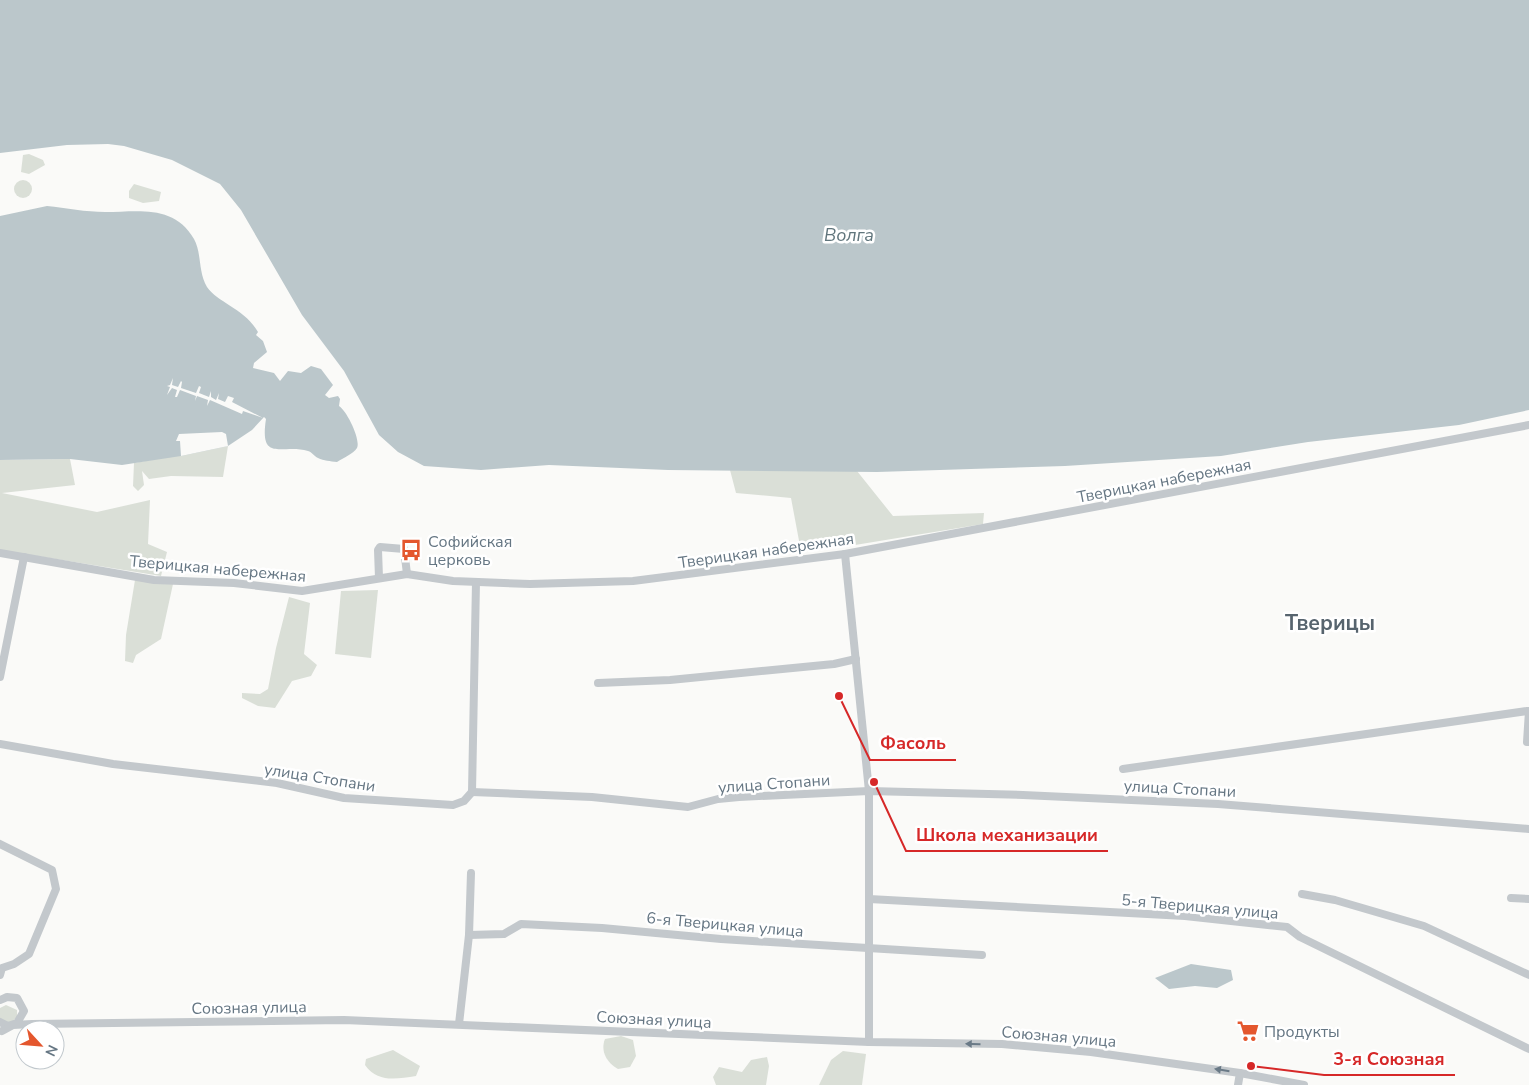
<svg xmlns="http://www.w3.org/2000/svg" width="1529" height="1085" font-family="'Nunito Sans',sans-serif">
	<rect width="100%" height="100%" fill="#fafaf8"/>
	<g fill="#dadfd7">
		<polygon points="29,154 43,160 45,165 29,174 21,172 23,155"/>
		<circle cx="23" cy="189" r="9"/>
		<polygon points="134,184 161,192 159,201 143,203 129,198 129,191"/>
		<polygon points="228,446 223,477 171,476 149,479 142,471 144,485 138,491 133,486 134,463"/>
		<polygon points="70,459 75,485 2,493 97,512 150,500 148,544 167,552 161,576 0,550 0,460"/>
		<polygon points="730,470 857,471 893,516 984,513 983,524 855,545 800,546 791,498 736,493"/>
		<polygon points="135,580 173,584 161,639 136,655 133,663 125,661 126,635"/>
		<polygon points="378,590 371,658 335,654 341,591"/>
		<polygon points="289,597 310,603 304,654 317,665 311,676 292,681 275,708 258,706 242,698 242,693 260,694 268,689 276,648"/>
		<polygon points="6,1005 17,1010 17,1017 11,1023 0,1021 0,1008"/>
		<path d="M621,1036L633,1040L636,1056L630,1067L618,1069C607,1063 600,1051 605,1039Z"/>
		<path d="M393,1050L420,1066L416,1076C396,1079 378,1083 365,1065L366,1059Z"/>
		<polygon points="843,1051 866,1054 862,1085 819,1085 831,1060"/>
		<polygon points="767,1057 769,1066 766,1085 716,1085 713,1077 719,1067 742,1072 751,1060"/>
	</g>
	<g fill="#bbc7cb">
		<polygon points="0,0 1529,0 1529,410 1459,425 1308,442 1221,456 1065,466 877,472 668,470 549,465 481,470 424,466 398,452 379,435 344,371 302,315 241,210 220,184 172,160 124,146 108,144 67,145 0,153"/>
		<path d="M47,206C66,208 86,212 105,212C138,212 174,204 194,239C202,254 198,272 207,287C218,303 244,308 258,332L256,335L263,341L267,352L254,363L253,368L274,373L280,381L288,371L301,373L311,366L321,369L333,385L325,395L329,398L338,396L340,399L339,406C347,411 361,440 357,448C353,454 343,458 337,462C330,461 324,461 318,458C314,456 312,452 308,451C283,443 259,464 266,419L264,417L252,430L228,446L181,456L122,465L70,459L0,460V216Z"/>
		<polygon points="1191,964 1231,970 1233,980 1217,988 1195,986 1169,989 1155,978"/>
	</g>
	<g fill="#fafaf8">
		<polygon points="173,378 172,385 178,387 181,381 182,382 181,388 196,393 199,386 201,387 199,393 209,397 211,391 211,397 216,400 219,393 218,399 225,402 228,396 234,398 232,402 263,418 243,411 242,414 210,400 207,406 208,400 197,396 195,401 196,396 180,390 177,397 175,397 177,390 172,388 167,395 170,387 167,386 170,385"/>
		<polygon points="222,432 226,434 228,446 181,456 180,441 176,441 179,434"/>
	</g>
	<g fill="none" stroke-linecap="round" stroke-linejoin="round">
		<g stroke="#c3c8cc" stroke-width="8">
			<polyline points="0,553 154,580 234,583 302,591 407,574 453,581 530,584 633,581 845,554 1529,425"/>
			<polyline points="845,554 869,791 869,1042"/>
			<polyline points="379,578 378,550 380,547 404,549 407,574"/>
			<polyline points="0,677 24,557"/>
			<polyline points="598,683 670,680 834,664 856,659"/>
			<polyline points="1529,711 1527,742 1529,742"/>
			<polyline points="0,744 113,764 277,783 344,798 453,805 464,801 472,792"/>
			<polyline points="1123,769 1527,711"/>
			<polyline points="472,792 592,797 688,807 718,799 739,797 869,791 1023,795 1218,804 1529,829"/>
			<polyline points="472,792 476,582"/>
			<polyline points="0,844 52,870 56,889 29,954 14,964 2,968 0,975"/>
			<polyline points="1302,894 1335,900 1424,926 1529,975"/>
			<polyline points="1511,898 1529,899"/>
			<polyline points="869,899 1185,916 1287,927 1300,937 1529,1049"/>
			<polyline points="469,935 504,934 521,924 602,928 721,939 982,955"/>
			<polyline points="0,1000 7,997 17,998 24,1011 17,1023 8,1026 0,1022"/>
			<polyline points="459,1024 469,935 471,873"/>
			<polyline points="2,1031 13,1025 32,1024 344,1020 869,1042 1002,1044 1091,1052 1240,1073 1304,1085"/>
			<polyline points="1238,1085 1240,1073"/>
		</g>
	</g>
	<defs><path id="oneway-solid" d="M-6-.8H1V-3.2L6.5 0L1 3.2V.8H-6Z" transform="scale(1.25)"/></defs>
	<g fill="#6a7a87">
		<use href="#oneway-solid" transform="translate(973 1044) rotate(-179)"/>
		<use href="#oneway-solid" transform="translate(1222 1070) rotate(-171)"/>
	</g>
	<defs>
		<g id="bus-bare" transform="scale(1.725)"><path d="M-5-6H5V4H4V6H2V4H-2V6H-4V4H-5ZM-3.5-4V0h7V-4ZM-3.5 1.2v1.5H-2V1.2ZM2 1.2v1.5H3.5V1.2Z" fill="#e4572e" stroke="#fff" stroke-width="2.5" paint-order="stroke"/></g>
		<g id="supermarket-bare" transform="scale(1.725)"><path d="M-6-5.5h2.5l.6 2H6L4.5 2H-2.5L-4.4-4H-6ZM-1.5 3.2a1.3 1.3 0 1 0 .1 0ZM3 3.2a1.3 1.3 0 1 0 .1 0Z" fill="#e4572e" stroke="#fff" stroke-width="2.5" paint-order="stroke"/></g>
	</defs>
	<g fill-rule="evenodd">
		<use href="#bus-bare" x="411" y="550"/>
		<use href="#supermarket-bare" x="1248" y="1031"/>
	</g>
	<g text-anchor="middle" stroke-width="5" stroke-linejoin="round" paint-order="stroke">
		<g font-size="16" fill="#657683" stroke="#fff">
			<text transform="translate(1164 480) rotate(-11)" y="6">Тверицкая набережная</text>
			<text transform="translate(766 550) rotate(-8)" y="6">Тверицкая набережная</text>
			<text transform="translate(218 568) rotate(5)" y="6">Тверицкая набережная</text>
			<text transform="translate(320 777) rotate(9)" y="6">улица Стопани</text>
			<text transform="translate(774 783) rotate(-4)" y="6">улица Стопани</text>
			<text transform="translate(1180 788) rotate(3)" y="6">улица Стопани</text>
			<text transform="translate(1200 906) rotate(5)" y="6">5-я Тверицкая улица</text>
			<text transform="translate(725 924) rotate(5)" y="6">6-я Тверицкая улица</text>
			<text transform="translate(249 1007) rotate(-1)" y="6">Союзная улица</text>
			<text transform="translate(654 1019) rotate(3)" y="6">Союзная улица</text>
			<text transform="translate(1059 1036) rotate(5)" y="6">Союзная улица</text>
		</g>
		<g font-size="16" fill="#657683" stroke="#fff" text-anchor="start">
			<text x="428" y="547">Софийская<tspan x="428" dy="18">церковь</tspan></text>
			<text x="1264" y="1037">Продукты</text>
		</g>
		<g font-size="18" font-style="italic" fill="#60757c" stroke="#fff">
			<text x="849" y="241">Волга</text>
		</g>
		<g font-size="21" font-weight="bold" fill="#57646e" stroke="#fff">
			<text x="1330" y="630">Тверицы</text>
		</g>
	</g>
	<path fill="none" stroke="#d62828" stroke-width="2" d="M839 696L870 760H956M874 782L906 851H1108M1251 1066L1324 1075H1455"/>
	<g fill="#d62828" stroke="#fff" stroke-width="2">
		<circle cx="839" cy="696" r="5"/>
		<circle cx="874" cy="782" r="5"/>
		<circle cx="1251" cy="1066" r="5"/>
	</g>
	<g font-size="18" text-anchor="middle" font-weight="bold" fill="#d62828" stroke="#fff" stroke-width="5" stroke-linejoin="round" paint-order="stroke">
		<text x="913" y="749">Фасоль</text>
		<text x="1007" y="841">Школа механизации</text>
		<text x="1389" y="1065">3-я Союзная</text>
	</g>
	<g transform="translate(40 1045) rotate(116)"><circle r="24" fill="#ffffff" stroke="#c1c8cd"/>
	<path d="M0-4L9 19L0 12L-9 19Z" fill="#e4572e"/>
	<text y="-8" font-size="14" font-weight="bold" text-anchor="middle" fill="#657683">N</text>
	</g>
</svg>
